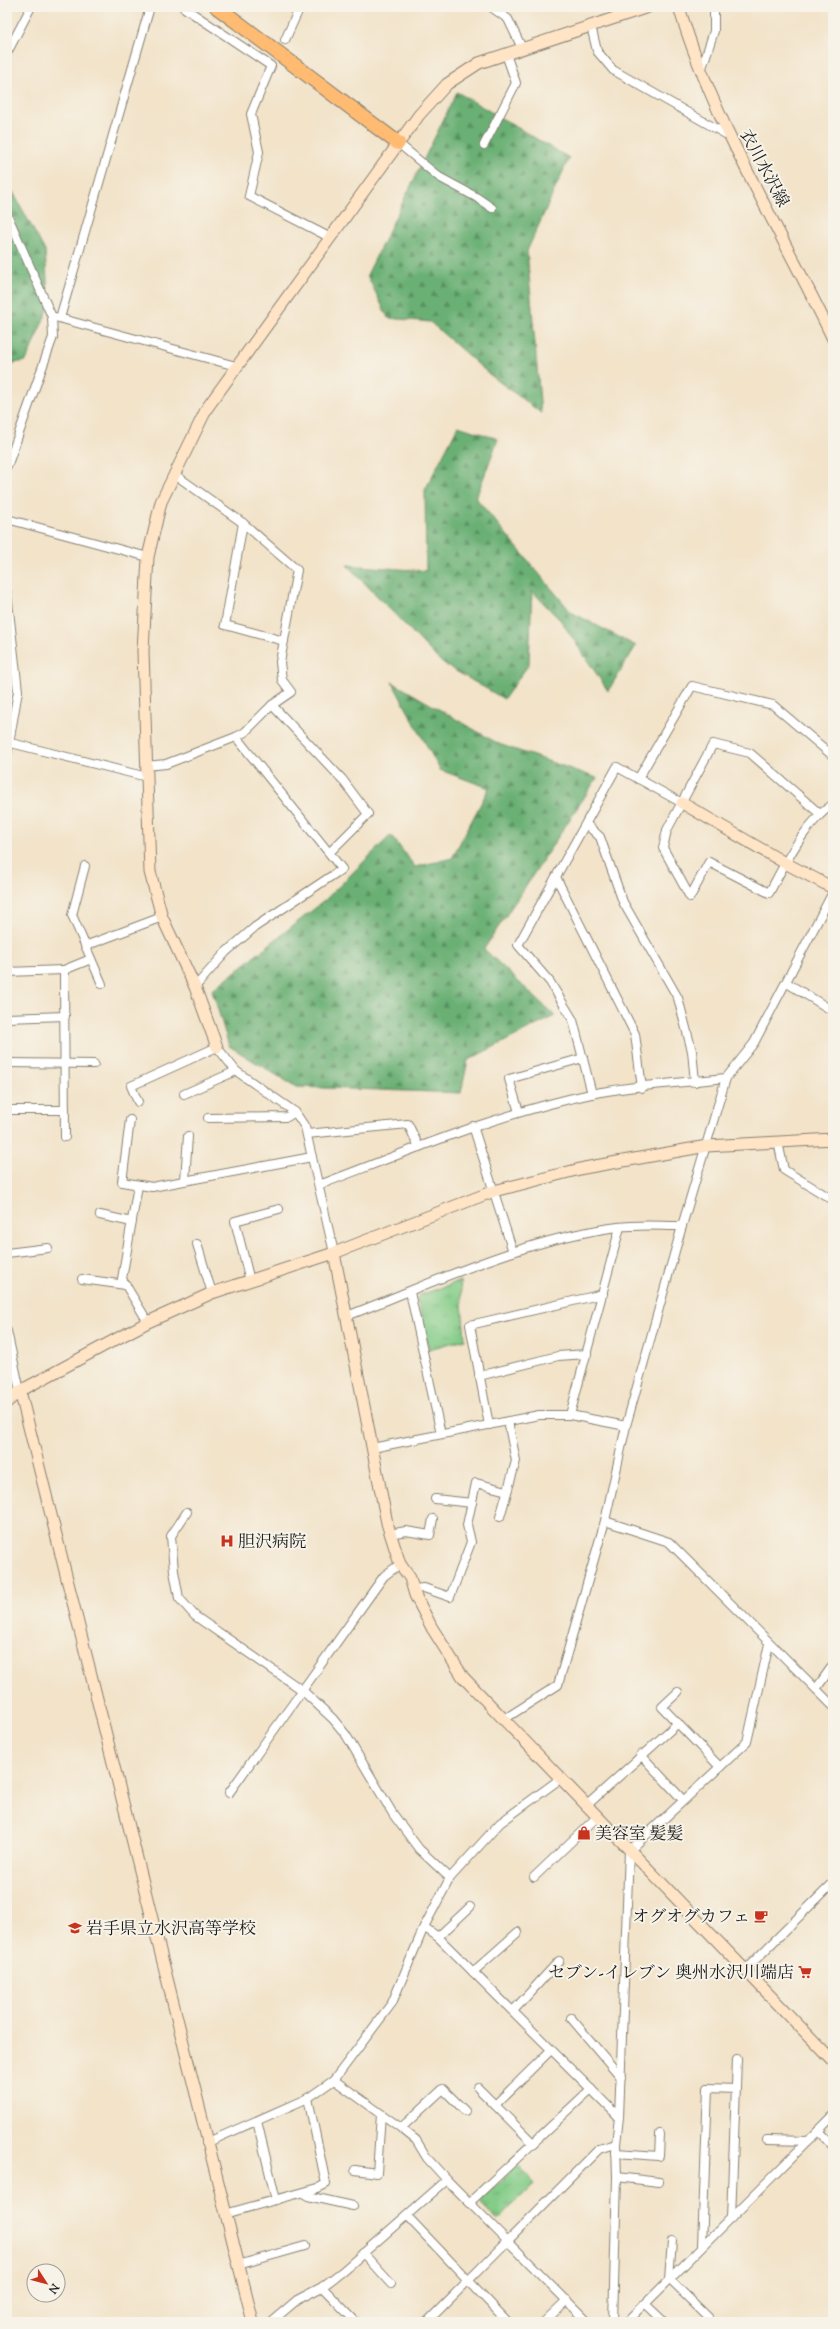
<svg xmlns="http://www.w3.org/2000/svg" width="840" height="2329" font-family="'Sorts Mill Goudy','Noto Serif JP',serif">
	<defs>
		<pattern id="forest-firs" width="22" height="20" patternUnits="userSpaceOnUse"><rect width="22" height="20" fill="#6bb074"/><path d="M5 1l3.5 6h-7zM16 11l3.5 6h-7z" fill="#578e5e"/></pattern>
		<pattern id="park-tufts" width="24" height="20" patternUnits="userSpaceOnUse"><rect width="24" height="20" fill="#84cc88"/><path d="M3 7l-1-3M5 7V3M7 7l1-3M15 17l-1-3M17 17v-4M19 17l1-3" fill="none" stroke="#71af75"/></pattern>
	</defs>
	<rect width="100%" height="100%" fill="#f7f3e8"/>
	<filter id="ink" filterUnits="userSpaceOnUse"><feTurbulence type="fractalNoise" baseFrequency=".025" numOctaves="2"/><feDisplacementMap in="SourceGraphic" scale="8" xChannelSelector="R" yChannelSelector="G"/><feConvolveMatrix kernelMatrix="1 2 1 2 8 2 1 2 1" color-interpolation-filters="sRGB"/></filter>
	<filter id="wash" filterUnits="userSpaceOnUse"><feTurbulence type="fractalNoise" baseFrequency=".012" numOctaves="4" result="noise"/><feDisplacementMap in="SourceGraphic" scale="16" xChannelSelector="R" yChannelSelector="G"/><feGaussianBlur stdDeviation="0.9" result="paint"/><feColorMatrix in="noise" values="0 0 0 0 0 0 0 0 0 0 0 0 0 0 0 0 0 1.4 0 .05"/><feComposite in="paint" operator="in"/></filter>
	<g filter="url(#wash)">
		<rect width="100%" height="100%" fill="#f2e3c9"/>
		<g fill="url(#forest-firs)" stroke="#446648">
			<polygon points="457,92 569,158 527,251 541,413 489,374 430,322 388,318 367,275"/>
			<polygon points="7,181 45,251 49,307 26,361 7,364"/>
			<polygon points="458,426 498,439 476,498 571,612 636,646 608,691 561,621 532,591 529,664 504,699 442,663 347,565 426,571 425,490"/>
			<polygon points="392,682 499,744 597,778 484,949 555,1016 468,1060 461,1093 296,1087 229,1046 212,990 324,901 391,835 415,867 452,858 489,788 440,770"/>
		</g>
		<g fill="url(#park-tufts)" stroke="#507452">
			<polygon points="460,1281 465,1339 429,1349 417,1298 420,1295"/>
			<polygon points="518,2165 535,2183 498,2220 481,2204 483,2198"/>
		</g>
	</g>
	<g filter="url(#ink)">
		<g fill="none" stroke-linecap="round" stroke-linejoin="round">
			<g stroke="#878072" stroke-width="10">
				<g id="street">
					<polyline points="183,7 271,66 251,114 259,152 249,196 331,238"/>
					<polyline points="491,7 508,19 522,48"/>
					<polyline points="591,26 597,51 613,70 729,136"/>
					<polyline points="285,40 300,7"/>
					<polyline points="7,53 31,7"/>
					<polyline points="701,71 714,31 714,7"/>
					<polyline points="398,143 439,177 476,197 492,208"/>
					<polyline points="484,145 516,83 506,54"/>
					<polyline points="7,214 52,317 53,337 7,467"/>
					<polyline points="55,317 236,366"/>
					<polyline points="60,318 150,7"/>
					<polyline points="7,519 148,557"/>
					<polyline points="243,523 225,625 284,641"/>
					<polyline points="7,593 18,691 7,755"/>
					<polyline points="272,705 342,779 368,814 330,852"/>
					<polyline points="7,742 147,777"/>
					<polyline points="146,766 166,764 236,737 245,732 272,705 291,692 282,680 280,662 297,570 243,523 174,474"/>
					<polyline points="638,779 692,686 773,705 833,756"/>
					<path d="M820,814L750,753L713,744L667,830L663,848L690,897L709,862L769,893C786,862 804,824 833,804"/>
					<polyline points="586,824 600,837 623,902 678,998 692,1051 695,1082"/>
					<polyline points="85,866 72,915 102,984"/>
					<polyline points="556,877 635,1034 642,1088"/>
					<polyline points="85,946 162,917"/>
					<polyline points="7,972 64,970"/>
					<polyline points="787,983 833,1011"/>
					<polyline points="195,987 226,952 255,927 342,869 236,737"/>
					<polyline points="7,1018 65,1016"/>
					<polyline points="7,1063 94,1064"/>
					<polyline points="184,1094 236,1071"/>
					<polyline points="592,1094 573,1020 550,982 518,945 617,767 682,803"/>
					<polyline points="138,1102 131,1086 217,1047 236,1071 295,1112 305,1127 334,1253"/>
					<polyline points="7,1110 65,1110"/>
					<polyline points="519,1112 509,1079 583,1058"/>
					<polyline points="208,1118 287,1117 295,1112"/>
					<polyline points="130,1120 122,1182 152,1187 312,1157"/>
					<polyline points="473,1126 513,1252"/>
					<polyline points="307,1134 408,1124 419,1147"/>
					<polyline points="65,1137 64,970 91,959"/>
					<polyline points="778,1142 784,1170 833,1200"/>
					<polyline points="185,1180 188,1136"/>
					<polyline points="138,1185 122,1279 148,1322"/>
					<path d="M319,1185C409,1151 497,1114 591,1094C635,1085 682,1083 726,1078"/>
					<polyline points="100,1215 132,1222"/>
					<polyline points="197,1244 212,1293"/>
					<polyline points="7,1253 48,1248"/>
					<polyline points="82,1279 126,1285"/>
					<polyline points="250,1281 235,1221 279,1209"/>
					<polyline points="410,1292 441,1434"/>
					<path d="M347,1316C435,1282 524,1239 618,1227C639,1224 661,1226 682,1226"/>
					<polyline points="7,1331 20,1391"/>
					<polyline points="479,1376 558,1356 587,1354"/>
					<polyline points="570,1415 620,1227"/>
					<polyline points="489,1425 470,1325 603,1294"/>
					<polyline points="372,1448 539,1415 570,1415 626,1426"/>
					<polyline points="435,1499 472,1503"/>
					<polyline points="187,1512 171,1536 174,1571 179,1598 195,1616 302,1690 333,1719 346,1735 393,1814 419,1849 450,1878"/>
					<polyline points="500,1517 516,1461 508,1421"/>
					<polyline points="605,1521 669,1542 833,1706"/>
					<polyline points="390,1534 406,1531 430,1535 433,1519"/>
					<polyline points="413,1589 424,1588 450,1597 471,1542 467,1525 476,1483 507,1491"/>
					<polyline points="816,1689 833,1665"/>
					<polyline points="678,1692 662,1707 720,1767"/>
					<polyline points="503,1720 558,1685 605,1521 626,1426 682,1226 726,1078 754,1043 833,892"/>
					<polyline points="641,1755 683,1800"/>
					<polyline points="229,1793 384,1576 400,1564"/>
					<polyline points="586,1806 678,1723"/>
					<polyline points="534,1877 597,1817"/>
					<polyline points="424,1927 438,1937 619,2117"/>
					<polyline points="438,1937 470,1907"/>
					<polyline points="745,1970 833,1883"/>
					<polyline points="473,1972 518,1932"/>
					<polyline points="513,2011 559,1961"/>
					<polyline points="571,2018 621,2077"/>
					<polyline points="334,2080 401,2128 416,2140 427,2158 447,2180 588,2322"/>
					<polyline points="478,2088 533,2143"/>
					<polyline points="495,2105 551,2050"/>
					<polyline points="257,2121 276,2200"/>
					<polyline points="401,2128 443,2089 465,2111"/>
					<polyline points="818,2131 833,2146"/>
					<polyline points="767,2140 808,2141"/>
					<polyline points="206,2143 308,2098 334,2080 392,2003 424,1927 450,1878 500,1823 560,1779"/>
					<polyline points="616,2153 659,2156 660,2134"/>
					<polyline points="355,2170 377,2173 381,2114"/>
					<polyline points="617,2177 659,2182"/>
					<polyline points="303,2193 308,2196 353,2206"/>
					<polyline points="470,2202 591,2089"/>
					<polyline points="225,2214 318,2188 326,2184 308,2098"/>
					<polyline points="407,2216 508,2322"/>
					<polyline points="731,2218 737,2059"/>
					<polyline points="672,2241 669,2279 708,2317"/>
					<polyline points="702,2246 708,2088 736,2089"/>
					<polyline points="363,2253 391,2284"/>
					<polyline points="238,2265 305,2246"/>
					<polyline points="322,2287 356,2322"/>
					<polyline points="645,2304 664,2322"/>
					<polyline points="271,2322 297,2300 322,2287 343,2271 447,2180"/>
					<polyline points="427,2322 599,2149 616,2144"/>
					<polyline points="544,2322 567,2300"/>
					<polyline points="613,2322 617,2177 616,2144 619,2117 629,1851 747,1742 769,1644"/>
					<polyline points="627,2322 833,2116"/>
				</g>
			</g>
			<g stroke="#878072" stroke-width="13">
				<g id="secondary">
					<path d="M679,7C714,125 781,229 833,339"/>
					<polyline points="682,803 785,863 833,888"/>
					<polyline points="217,1047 195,987 162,917 150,872 143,651 148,557 161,502 207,408 419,115 447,84 479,63 648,7"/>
					<polyline points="334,1253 387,1523 400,1564 410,1578 415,1595 432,1628 463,1677 833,2061"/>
					<polyline points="20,1391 253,2322"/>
					<polyline points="7,1402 20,1391 148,1322 212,1293 334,1253 494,1191 584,1168 707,1146 833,1139"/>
				</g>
			</g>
			<g stroke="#878072" stroke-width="16">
				<polyline id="highway" points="217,7 398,143"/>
			</g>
			<use href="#street" stroke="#fff" stroke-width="8"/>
			<use href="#secondary" stroke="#ffe4c6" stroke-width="11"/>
			<use href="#highway" stroke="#ffbb71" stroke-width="14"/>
		</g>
	</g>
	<defs>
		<g id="hospital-bare" transform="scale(1.08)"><path d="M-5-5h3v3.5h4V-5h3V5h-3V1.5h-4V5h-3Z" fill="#c8321e" stroke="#f7f3e8" stroke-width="2.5" paint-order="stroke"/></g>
		<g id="shop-bare" transform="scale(1.08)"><path d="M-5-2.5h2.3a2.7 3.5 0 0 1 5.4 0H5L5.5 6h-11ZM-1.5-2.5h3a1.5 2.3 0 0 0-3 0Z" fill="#c8321e" stroke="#f7f3e8" stroke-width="2.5" paint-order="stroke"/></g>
		<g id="cafe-bare" transform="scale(1.08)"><path d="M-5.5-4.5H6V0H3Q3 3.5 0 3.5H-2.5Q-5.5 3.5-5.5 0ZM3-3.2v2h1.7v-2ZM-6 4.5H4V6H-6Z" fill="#c8321e" stroke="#f7f3e8" stroke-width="2.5" paint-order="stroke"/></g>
		<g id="school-bare" transform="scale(1.08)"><path d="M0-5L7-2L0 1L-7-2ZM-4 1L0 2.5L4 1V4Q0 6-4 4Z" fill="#c8321e" stroke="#f7f3e8" stroke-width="2.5" paint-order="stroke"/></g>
		<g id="supermarket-bare" transform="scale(1.08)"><path d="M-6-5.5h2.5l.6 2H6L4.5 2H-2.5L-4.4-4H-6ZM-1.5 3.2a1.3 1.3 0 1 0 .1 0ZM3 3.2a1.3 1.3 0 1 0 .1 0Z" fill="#c8321e" stroke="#f7f3e8" stroke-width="2.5" paint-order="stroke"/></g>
	</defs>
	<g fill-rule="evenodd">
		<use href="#hospital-bare" x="227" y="1541"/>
		<use href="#shop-bare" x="584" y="1833"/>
		<use href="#cafe-bare" x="761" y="1916"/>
		<use href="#school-bare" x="75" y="1928"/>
		<use href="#supermarket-bare" x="805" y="1972"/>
	</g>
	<g text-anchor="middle" stroke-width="4" stroke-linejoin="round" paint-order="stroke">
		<g font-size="17" fill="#1c1c1c" stroke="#f7f3e8">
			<text transform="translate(765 168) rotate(62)" y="6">衣川水沢線</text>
		</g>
		<g font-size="17" fill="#1c1c1c" stroke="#f7f3e8" text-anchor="start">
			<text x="238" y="1547">胆沢病院</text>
			<text x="595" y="1839">美容室 髪髪</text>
			<text x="750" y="1922" text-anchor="end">オグオグカフェ</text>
			<text x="86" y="1934">岩手県立水沢高等学校</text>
			<text x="794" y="1978" text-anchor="end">セブン-イレブン 奥州水沢川端店</text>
		</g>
	</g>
	<rect width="840" height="2329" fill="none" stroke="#f7f3e8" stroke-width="24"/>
	<g transform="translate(46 2283) rotate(126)"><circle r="19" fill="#f7f3e8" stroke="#9f9d96"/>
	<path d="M0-3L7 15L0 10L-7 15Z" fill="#c8321e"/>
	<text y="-6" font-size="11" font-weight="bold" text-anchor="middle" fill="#1c1c1c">N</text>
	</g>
</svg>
